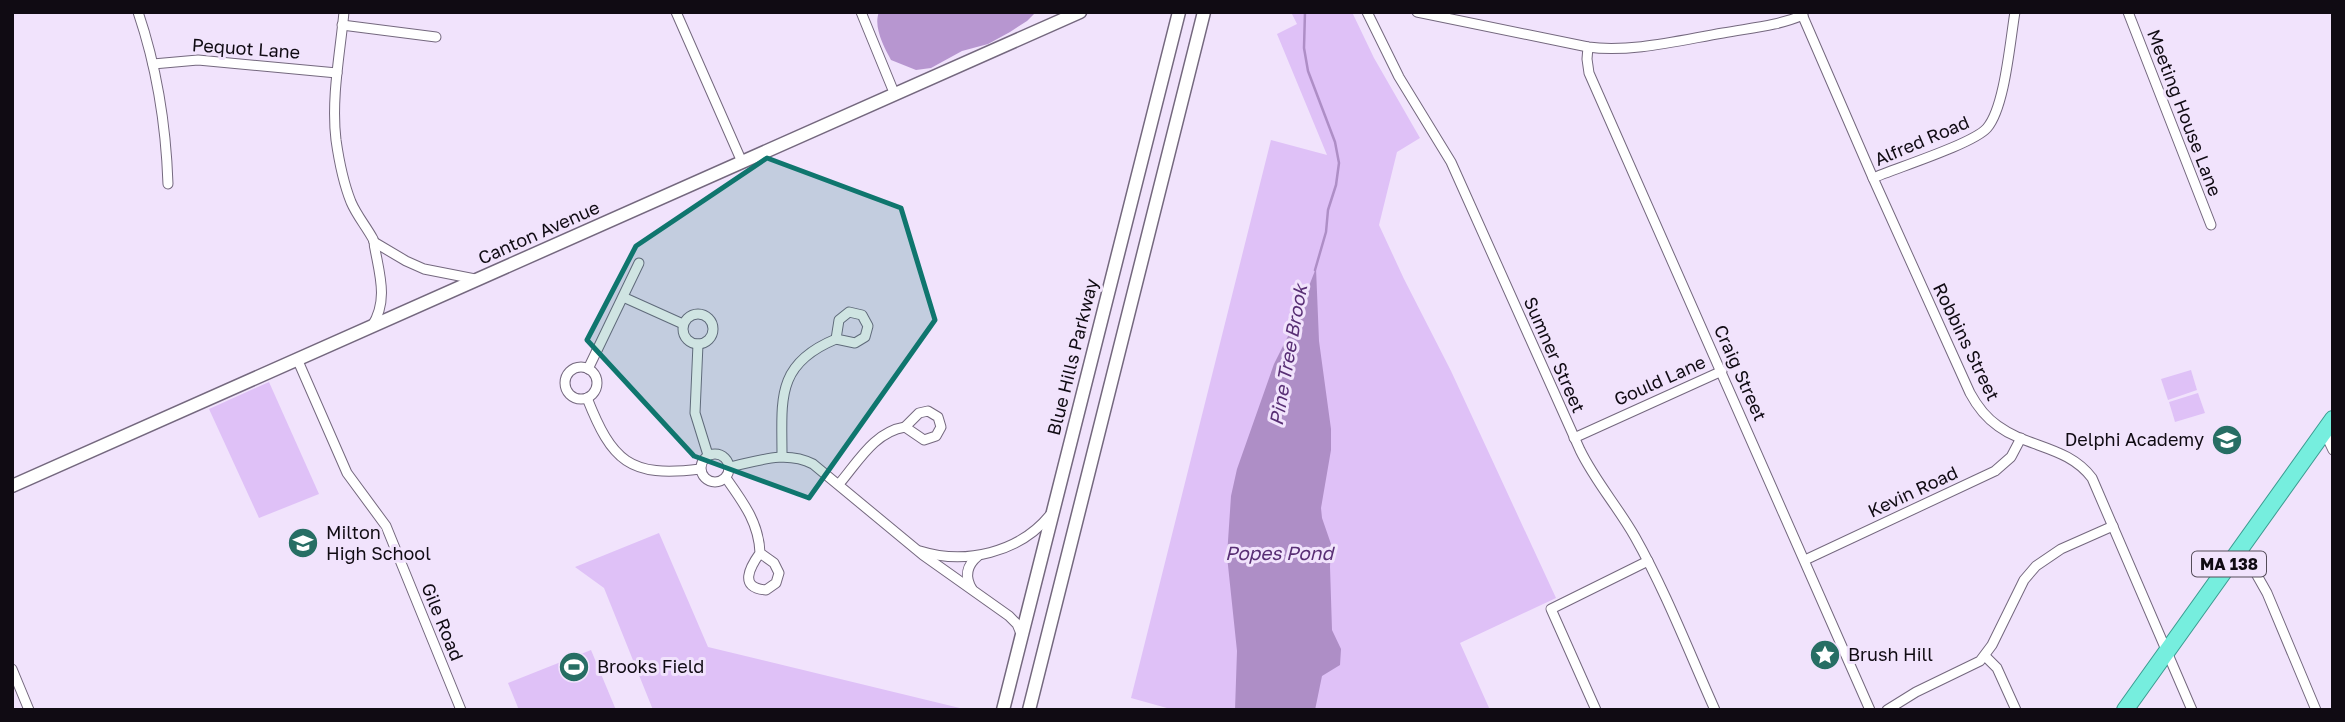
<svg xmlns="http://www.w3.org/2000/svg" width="2345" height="722" font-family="'Golos Text',sans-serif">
	<rect width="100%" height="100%" fill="#f1e3fc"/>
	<g fill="#dfc1f7">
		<polygon points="1291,12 1352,12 1374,58 1420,138 1397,152 1379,225 1404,279 1451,371 1556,598 1460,643 1490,710 1174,710 1131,698 1271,140 1327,155 1277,34 1297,24"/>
		<polygon points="2191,370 2197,390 2168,400 2161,379"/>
		<polygon points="269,382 319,494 259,518 209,409"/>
		<polygon points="2198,393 2205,413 2175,422 2169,402"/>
		<polygon points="659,533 708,647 968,710 653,710 604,588 575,567"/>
		<polygon points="591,650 616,710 519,710 508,683"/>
	</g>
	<path fill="#b796d0" d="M879,12H1036L1027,21L1010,32L988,44L962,51L931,68L916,70L891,60C884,47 873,27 879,12Z"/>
	<polygon fill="#ae8ec6" points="1316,268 1319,341 1331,429 1331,450 1321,508 1322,518 1331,544 1330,567 1332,630 1341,649 1340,665 1322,676 1315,710 1235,710 1237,651 1227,556 1231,496 1237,469 1274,364 1295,322"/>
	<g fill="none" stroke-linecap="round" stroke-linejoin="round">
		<polyline stroke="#ae8ec6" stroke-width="2.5" points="1305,12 1304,48 1308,71 1335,142 1339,163 1336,185 1328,210 1326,232 1315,270"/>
		<g stroke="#74687e" stroke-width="11">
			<g id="minor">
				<path d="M138,12C157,68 166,126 168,184"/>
				<path d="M344,12C340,54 331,98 336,140C339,161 343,182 351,202C357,216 366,226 373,239C376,247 373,241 375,249C380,276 388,301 372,326"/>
				<polyline points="676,12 742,162"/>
				<polyline points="861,12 895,95"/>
				<path d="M1367,12L1399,77L1451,162L1580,450C1595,481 1618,507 1635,537C1666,592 1689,652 1715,710"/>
				<path d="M1417,12L1588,47C1630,53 1681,40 1723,33C1750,28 1778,26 1803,15"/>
				<path d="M1801,12L1873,178L1970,393C1977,406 1985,417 1998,426C2028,448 2068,446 2092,478L2192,710"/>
				<polyline points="2128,12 2211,225"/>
				<polyline points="342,25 436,37"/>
				<polyline points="1588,47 1587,59 1589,73 1870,710"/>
				<polyline points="153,64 198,60 337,73"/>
				<path d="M1873,178C1896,168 1973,144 1987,128C2005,107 2010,41 2015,12"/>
				<polyline points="374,242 406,261 424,269 475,279"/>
				<polyline points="623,297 683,324"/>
				<polygon points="849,312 862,315 868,326 865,337 855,343 836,339 839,320"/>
				<circle cx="698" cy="329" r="15"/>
				<polyline points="698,344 695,413 708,455"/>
				<polyline points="298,361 347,473 386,526 461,710"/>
				<circle cx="581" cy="383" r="16"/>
				<polyline points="588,369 639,263"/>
				<path d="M587,398C612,461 629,478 700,469"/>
				<polygon points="928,411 938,417 941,427 936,436 924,440 905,427 919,413"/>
				<polyline points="2324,431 2333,450"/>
				<polyline points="1574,438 1722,371"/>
				<circle cx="715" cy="468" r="14"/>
				<path d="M782,456C782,400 775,364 836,339"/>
				<path d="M730,467C758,461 786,450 813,464L923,555L1009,616L1017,624L1022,636"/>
				<path d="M726,478C743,502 759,523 760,553C750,567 738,588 766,590L776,583L779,573L774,563L760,553"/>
				<path d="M839,484C858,462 874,432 905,427"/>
				<polyline points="2241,547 2267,593 2316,710"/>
				<path d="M920,551C965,565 1019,553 1050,515"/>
				<polyline points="1805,560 1995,471 2011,457 2021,438"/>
				<path d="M972,589C964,576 967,565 978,556"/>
				<polyline points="1985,656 1997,668 2016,710"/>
				<polyline points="12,669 29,710"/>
				<polyline points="1596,710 1551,609 1648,561"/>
				<polyline points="1887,710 1916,692 1980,661 1992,645 2024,580 2036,566 2061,549 2113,526"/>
			</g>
		</g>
		<g stroke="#74687e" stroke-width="15">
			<g id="secondary">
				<polyline points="12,486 1080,12"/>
				<polyline points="1003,710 1179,12"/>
				<polyline points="1029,710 1204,12"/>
			</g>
		</g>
		<g stroke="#3c9c91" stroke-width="18">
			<polyline id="trunk" points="2125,710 2333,419"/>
		</g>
		<use href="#minor" stroke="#fff" stroke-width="9"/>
		<use href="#secondary" stroke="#fff" stroke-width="12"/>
		<use href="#trunk" stroke="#76eede" stroke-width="16"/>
	</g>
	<path fill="#0f766e" fill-opacity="0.2" stroke="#0f766e" stroke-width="5" stroke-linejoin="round" d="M767,158L901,208L935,320L809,498L694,456L587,340L636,246Z"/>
	<defs>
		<g id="school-disc" transform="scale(1.575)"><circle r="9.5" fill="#276e64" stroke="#f1e3fc"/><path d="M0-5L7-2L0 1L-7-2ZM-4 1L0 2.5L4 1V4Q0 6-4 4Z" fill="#fff"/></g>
		<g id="sight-disc" transform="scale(1.575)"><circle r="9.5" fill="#276e64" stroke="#f1e3fc"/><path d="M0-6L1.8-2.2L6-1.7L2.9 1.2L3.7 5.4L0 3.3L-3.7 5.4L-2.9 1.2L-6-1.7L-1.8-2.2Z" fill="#fff"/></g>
		<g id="stadium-disc" transform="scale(1.575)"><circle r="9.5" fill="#276e64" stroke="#f1e3fc"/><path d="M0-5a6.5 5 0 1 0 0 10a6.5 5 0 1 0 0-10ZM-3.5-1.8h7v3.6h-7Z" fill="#fff"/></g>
	</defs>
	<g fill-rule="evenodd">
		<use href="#school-disc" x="2227" y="440"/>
		<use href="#school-disc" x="303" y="543"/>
		<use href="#sight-disc" x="1825" y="655"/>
		<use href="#stadium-disc" x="574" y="667"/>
	</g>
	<g text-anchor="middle" stroke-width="6" stroke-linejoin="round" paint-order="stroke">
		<rect fill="#f1e3fc" stroke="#544c59" stroke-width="2" x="2192" y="551.5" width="74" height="25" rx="5"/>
		<g font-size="16" font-weight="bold" fill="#100b13">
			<text x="2229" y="570">MA 138</text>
		</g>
		<g font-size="18" fill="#100b13" stroke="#f1e3fc">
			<text transform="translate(246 49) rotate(4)" y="6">Pequot Lane</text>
			<text transform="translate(2184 113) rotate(69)" y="6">Meeting House Lane</text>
			<text transform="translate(1922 141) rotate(-23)" y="6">Alfred Road</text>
			<text transform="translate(539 233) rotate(-24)" y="6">Canton Avenue</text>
			<text transform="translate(1966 342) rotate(64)" y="6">Robbins Street</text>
			<text transform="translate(1554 355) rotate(66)" y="6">Sumner Street</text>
			<text transform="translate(1073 357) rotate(-76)" y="6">Blue Hills Parkway</text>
			<text transform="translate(1740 373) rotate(66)" y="6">Craig Street</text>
			<text transform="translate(1660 381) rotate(-24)" y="6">Gould Lane</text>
			<text transform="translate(1913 492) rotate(-25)" y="6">Kevin Road</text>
			<text transform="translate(442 622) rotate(68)" y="6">Gile Road</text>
		</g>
		<g font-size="18" fill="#100b13" stroke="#f1e3fc" text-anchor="start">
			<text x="2204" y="446" text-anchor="end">Delphi Academy</text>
			<text x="326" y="539">Milton<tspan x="326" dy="21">High School</tspan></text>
			<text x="1848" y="661">Brush Hill</text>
			<text x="597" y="673">Brooks Field</text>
		</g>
		<g font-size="19" font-style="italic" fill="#582e74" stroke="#f1e3fc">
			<text transform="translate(1288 355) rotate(-80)" y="7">Pine Tree Brook</text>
			<text x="1279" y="560">Popes Pond</text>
		</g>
	</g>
	<rect width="2345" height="722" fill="none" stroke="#100b13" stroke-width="28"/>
</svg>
